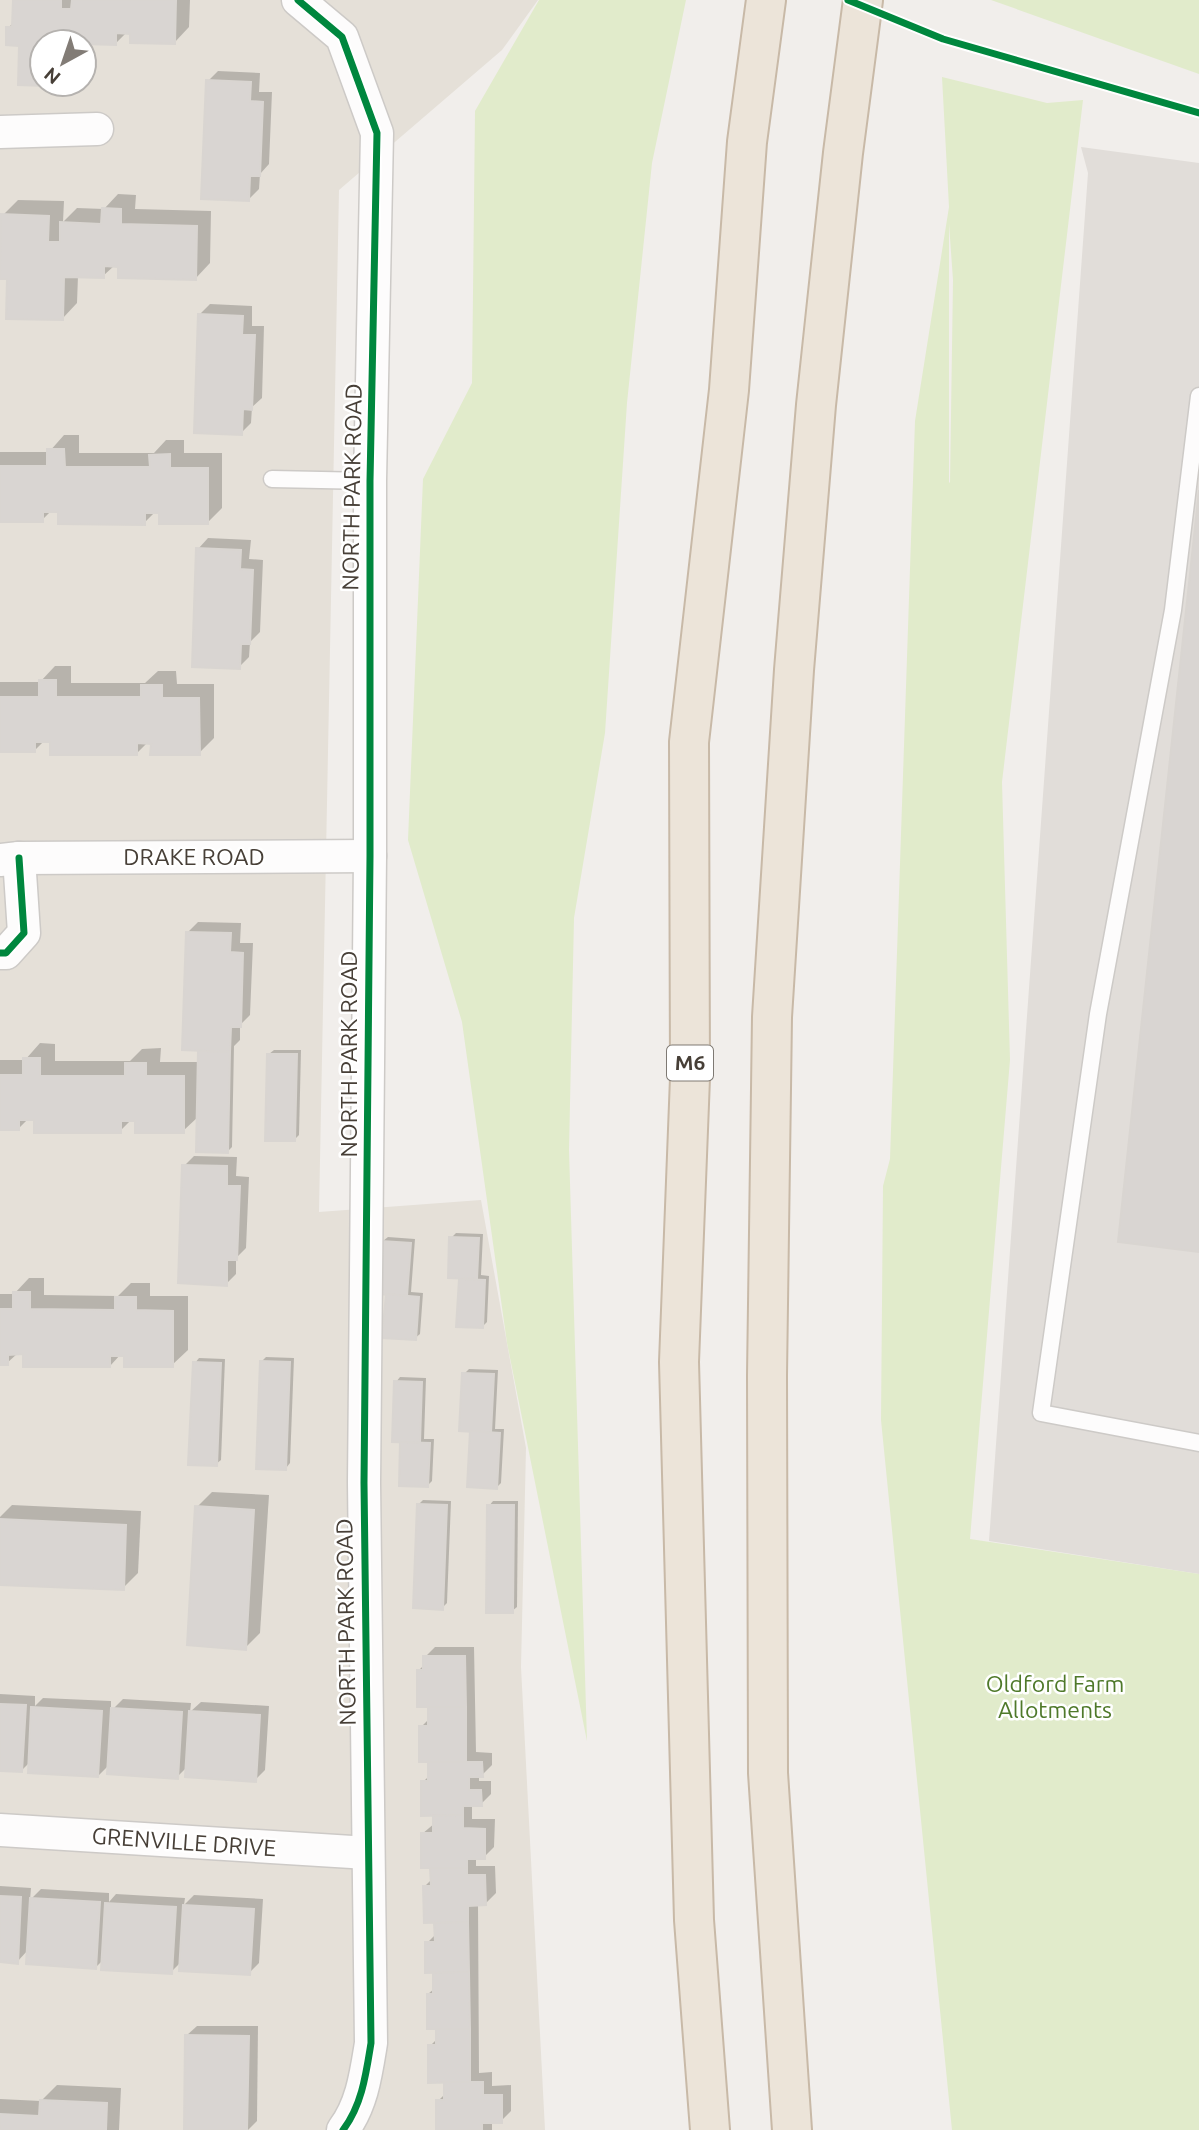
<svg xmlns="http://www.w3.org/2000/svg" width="1199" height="2130" font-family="Ubuntu,sans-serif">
	<rect width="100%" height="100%" fill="#f1eeeb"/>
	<path fill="#e5e0d8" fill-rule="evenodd" d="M0,0H538L502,50L339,190L319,1212L481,1200L526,1448L521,1667L545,2130H0ZM42,42H84V84H42Z"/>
	<polygon fill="#e1ddd9" points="1081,147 1199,163 1199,1574 989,1541 1088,173"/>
	<g fill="#e1ebcb" fill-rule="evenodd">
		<polygon points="539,0 686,0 652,163 627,403 605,733 574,918 569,1150 587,1741 507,1343 462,1022 408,840 423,479 472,383 475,111"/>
		<polygon points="991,0 1199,0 1199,74"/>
		<path d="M942,77L1047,103L1083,100L1002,782L1010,1060L970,1539L1199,1574V2130H952L881,1420L883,1186L890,1159L915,421L949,207ZM949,224L953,280L950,483L949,482Z"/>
	</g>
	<g fill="#0003">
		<polygon points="15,0 190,0 189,27 174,43 127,32 115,44 90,43 89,70 84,75 84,42 42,42 42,84 21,44 8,28 14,22"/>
		<polygon points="218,71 260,73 259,92 272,92 269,164 260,174 259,189 249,199 208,81"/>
		<polygon points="118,194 136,195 135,209 211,211 210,263 195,279 115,265 103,276 78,276 77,303 62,319 8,278 0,277 3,215 18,200 64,201 63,222 77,208 104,209"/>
		<polygon points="210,304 252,306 252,326 264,326 262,398 252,407 251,423 241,433 200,314"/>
		<polygon points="64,435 79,435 79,453 154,453 166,440 184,440 184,453 222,453 222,508 207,523 160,511 156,511 144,523 52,510 42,520 0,520 0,452 49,452"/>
		<polygon points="208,538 251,540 249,559 263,560 260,632 250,642 249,657 239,667 198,549"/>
		<polygon points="55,666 71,666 71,683 145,683 158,671 176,671 177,684 214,684 214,738 199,753 153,742 148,742 136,754 44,741 34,751 0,751 0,682 40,682"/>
		<polygon points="198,922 241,923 240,943 253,943 250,1015 240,1025 240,1040 234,1046 232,1147 228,1151 199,1116 183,1131 136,1120 131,1120 120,1131 36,1118 29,1118 18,1129 0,1129 0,1060 25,1060 40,1043 55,1044 55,1061 130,1061 142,1049 161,1048 160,1062 200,1062 200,1052 203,1049 188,932"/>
		<polygon points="274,1050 301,1050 299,1135 294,1140 269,1054"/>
		<polygon points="194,1156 237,1157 236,1176 249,1177 246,1248 236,1258 236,1274 226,1284 184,1166"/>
		<polygon points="456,1233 483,1234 481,1275 489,1276 487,1322 483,1326 458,1326 460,1277 451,1238"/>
		<polygon points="388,1237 415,1239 411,1292 423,1293 420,1334 415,1338 388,1293 383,1241"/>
		<polygon points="29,1278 44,1278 44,1295 118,1296 131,1283 150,1283 150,1296 188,1296 188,1350 172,1365 126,1354 121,1354 110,1366 25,1353 18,1353 7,1363 0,1363 0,1294 14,1294"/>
		<polygon points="266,1357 294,1358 290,1463 286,1468 262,1361"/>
		<polygon points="199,1358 225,1359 221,1460 216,1464 195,1363"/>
		<polygon points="469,1369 498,1370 495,1429 504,1429 501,1483 497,1487 472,1430 464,1374"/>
		<polygon points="400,1377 426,1378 424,1439 434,1439 432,1481 428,1485 396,1382"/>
		<polygon points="212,1492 269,1495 260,1633 245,1648 197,1507"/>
		<polygon points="423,1500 451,1501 447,1603 442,1608 418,1505"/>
		<polygon points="493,1501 518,1501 517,1607 512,1611 489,1506"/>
		<polygon points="12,1505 141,1511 138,1573 123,1588 0,1583 0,1517"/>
		<polygon points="435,1647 474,1647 476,1752 492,1753 492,1765 482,1775 479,1775 479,1781 491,1781 491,1794 481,1804 472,1804 472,1819 495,1819 494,1847 484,1857 476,1858 476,1866 495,1866 496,1893 485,1904 478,1904 479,2073 492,2072 492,2086 511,2085 511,2111 501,2121 492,2121 492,2130 438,2130 438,2101 446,2093 446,2080 430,2046 438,2038 438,2027 428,1994 435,1988 434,1971 427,1943 436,1934 436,1921 425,1886 432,1879 432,1866 422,1834 435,1823 435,1814 423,1782 430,1775 429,1761 421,1727 430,1718 430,1705 419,1670 425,1664 425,1657"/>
		<polygon points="0,1694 35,1696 35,1706 43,1698 111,1701 111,1711 123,1699 191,1703 190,1712 201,1702 269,1706 265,1770 255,1780 188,1766 177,1777 110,1764 98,1776 30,1762 22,1770 0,1769"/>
		<polygon points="0,1886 31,1888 30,1900 41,1889 109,1893 109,1902 116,1894 185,1898 184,1905 194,1895 263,1899 259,1963 249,1973 181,1962 171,1972 103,1960 96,1967 28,1950 17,1962 0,1961"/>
		<polygon points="197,2026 258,2026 257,2121 248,2130 185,2130 186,2036"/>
		<polygon points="57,2085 121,2088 119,2130 0,2130 0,2099 41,2101"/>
	</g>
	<g fill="#d9d5d2" stroke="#d9d5d1" stroke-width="2">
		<polygon points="13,0 61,0 61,9 71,9 72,0 176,0 175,44 130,43 130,34 116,33 116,45 84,44 84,42 42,42 42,84 75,84 75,87 18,85 19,46 6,45 6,27 12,27"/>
		<polygon points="206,80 251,82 250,101 263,102 260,176 250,176 249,201 201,199"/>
		<polygon points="102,208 121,209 121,224 197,226 196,280 118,278 118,267 104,266 104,278 64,277 63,320 6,319 7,279 0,279 1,214 49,216 48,242 60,242 60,222 101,224"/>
		<polygon points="198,314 243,316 242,335 255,335 252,410 243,409 242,435 194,433"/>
		<polygon points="47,449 64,449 65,467 150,467 149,455 170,454 170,468 208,468 208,524 159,524 159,513 145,513 145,525 58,524 58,512 43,512 43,522 0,522 0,466 47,466"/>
		<polygon points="1199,490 1199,1252 1118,1242"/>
		<polygon points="196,548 241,550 240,569 253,570 250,644 241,644 240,669 192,667"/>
		<polygon points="39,680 56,680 56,697 141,697 141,685 162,685 162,698 199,698 200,755 150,755 151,744 137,743 137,755 50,755 50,742 35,742 35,752 0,752 0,697 39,697"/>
		<polygon points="186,932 231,933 230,952 243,953 241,1027 231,1027 230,1052 182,1050"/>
		<polygon points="198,1051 230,1052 228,1153 196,1152"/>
		<polygon points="267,1054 297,1054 295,1141 265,1141"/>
		<polygon points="23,1058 40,1058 40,1076 125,1076 125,1063 146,1063 146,1076 184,1076 184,1133 135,1133 135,1121 121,1121 121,1133 34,1133 34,1120 19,1120 19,1130 0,1130 0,1075 23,1075"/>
		<polygon points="182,1165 227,1166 227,1186 240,1186 237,1260 227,1260 227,1286 178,1283"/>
		<polygon points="449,1237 479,1238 477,1279 448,1278"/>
		<polygon points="381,1241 411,1243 407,1296 377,1294"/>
		<polygon points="459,1279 485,1280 483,1328 456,1327"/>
		<polygon points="13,1292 30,1292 30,1309 115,1310 115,1297 136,1297 136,1310 173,1311 173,1367 124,1367 124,1356 110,1356 110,1367 23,1367 23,1354 8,1355 8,1365 0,1365 0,1309 13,1309"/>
		<polygon points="386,1294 419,1297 416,1340 382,1338"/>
		<polygon points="260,1361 290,1362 286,1470 256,1469"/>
		<polygon points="193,1362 221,1363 217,1466 188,1465"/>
		<polygon points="462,1373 494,1374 491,1433 459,1431"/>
		<polygon points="394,1381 422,1382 420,1443 392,1442"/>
		<polygon points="470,1431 500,1433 497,1489 467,1487"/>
		<polygon points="400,1442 430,1443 428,1487 399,1486"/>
		<polygon points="417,1504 447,1505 443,1610 413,1608"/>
		<polygon points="487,1505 514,1505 513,1613 486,1613"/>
		<polygon points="195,1506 254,1510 246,1650 187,1645"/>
		<polygon points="0,1519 126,1525 124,1590 0,1585"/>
		<polygon points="423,1656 465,1656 466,1707 417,1707 417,1670 423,1670"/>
		<polygon points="0,1704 26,1705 22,1772 0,1771"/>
		<polygon points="31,1707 102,1711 98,1777 28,1773"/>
		<polygon points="428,1707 466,1707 466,1762 419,1762 419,1726 428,1726"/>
		<polygon points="111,1708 182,1712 178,1779 107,1774"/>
		<polygon points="189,1711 260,1715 256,1782 185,1777"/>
		<polygon points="428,1762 482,1762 483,1777 469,1777 469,1790 481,1790 482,1806 463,1806 463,1815 421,1816 421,1781 428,1781"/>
		<polygon points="463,1815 463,1828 485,1829 485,1859 467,1859 467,1868 421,1868 421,1833 433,1833 433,1816"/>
		<polygon points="430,1868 467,1868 467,1875 485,1875 486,1905 468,1906 468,1922 424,1923 423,1886 431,1886"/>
		<polygon points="0,1896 21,1897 18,1964 0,1962"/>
		<polygon points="30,1898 100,1902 96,1969 26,1964"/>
		<polygon points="105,1903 176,1907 172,1974 101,1970"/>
		<polygon points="183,1905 254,1909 250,1975 179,1971"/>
		<polygon points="468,1922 469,1972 425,1973 425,1942 435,1942 434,1923"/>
		<polygon points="469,1972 470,2029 427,2029 427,1994 433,1994 433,1973"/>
		<polygon points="436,2029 470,2029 470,2082 428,2083 428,2045 436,2045"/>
		<polygon points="185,2035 249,2036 247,2130 184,2130"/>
		<polygon points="444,2082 483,2082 483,2095 502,2095 502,2123 482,2123 482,2130 436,2130 436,2100 444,2100"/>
		<polygon points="40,2100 107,2103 106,2130 0,2130 0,2114 39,2116"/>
	</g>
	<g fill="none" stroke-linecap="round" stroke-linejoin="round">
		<g stroke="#cdcac7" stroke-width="19">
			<g id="lane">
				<polyline points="1199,396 1173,610 1098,1014 1041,1413 1199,1443"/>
				<polyline points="272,479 370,481"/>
			</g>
		</g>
		<g stroke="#cdcac7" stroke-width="35">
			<g id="street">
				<path d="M298,0L342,37L377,133L370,481V856L364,1483L371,2043C366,2074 362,2105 343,2130"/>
				<polyline points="0,132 97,129"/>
				<polyline points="0,860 19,858 370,856"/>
				<polyline points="0,953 6,953 24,933 19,858"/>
				<polyline points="0,1830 368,1853"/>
			</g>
		</g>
		<g stroke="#c8b9a7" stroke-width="42">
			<g id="highway">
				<polyline points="710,2130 694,1920 679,1362 690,1078 689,742 729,390 747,142 766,0"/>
				<polyline points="792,2130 768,1773 767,1376 772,1017 794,670 816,405 843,153 863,0"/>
			</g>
		</g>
		<use href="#lane" stroke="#fdfcfc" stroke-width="16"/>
		<use href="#street" stroke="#fdfcfc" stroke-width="32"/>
		<use href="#highway" stroke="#ece4d9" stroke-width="38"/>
		<g stroke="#fff" stroke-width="11">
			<g id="cycleway">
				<path d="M298,0L342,37L377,133L370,481V856L364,1483L371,2043C366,2074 362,2105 343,2130"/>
				<polyline points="848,0 943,39 1199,113"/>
				<polyline points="0,953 6,953 24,933 19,858"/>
			</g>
		</g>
		<use href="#cycleway" stroke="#00873e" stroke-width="7"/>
	</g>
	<g text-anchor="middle" stroke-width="5" stroke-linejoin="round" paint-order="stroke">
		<rect fill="#fff" stroke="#7e7973" stroke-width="2" x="667" y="1045.5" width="46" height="35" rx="5"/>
		<g font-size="21" font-weight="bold" fill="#473f37">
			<text x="690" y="1070">M6</text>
		</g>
		<g font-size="23" fill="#473f37" stroke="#fff">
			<text transform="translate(352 487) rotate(-89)" y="8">NORTH PARK ROAD</text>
			<text x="194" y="865">DRAKE ROAD</text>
			<text transform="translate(349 1054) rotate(-90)" y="8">NORTH PARK ROAD</text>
			<text transform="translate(346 1622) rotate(-91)" y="8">NORTH PARK ROAD</text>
			<text transform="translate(184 1842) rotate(4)" y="8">GRENVILLE DRIVE</text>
		</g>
		<g font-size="23" fill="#4f792a" stroke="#fff">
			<text x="1055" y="1692">Oldford Farm<tspan x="1055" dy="26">Allotments</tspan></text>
		</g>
	</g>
	<g transform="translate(63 63) rotate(220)"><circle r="33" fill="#ffffff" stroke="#b5b2af" stroke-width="2"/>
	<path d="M0-5L12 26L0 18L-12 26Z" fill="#827c76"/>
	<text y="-10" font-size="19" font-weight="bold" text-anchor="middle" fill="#473f37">N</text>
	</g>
</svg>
